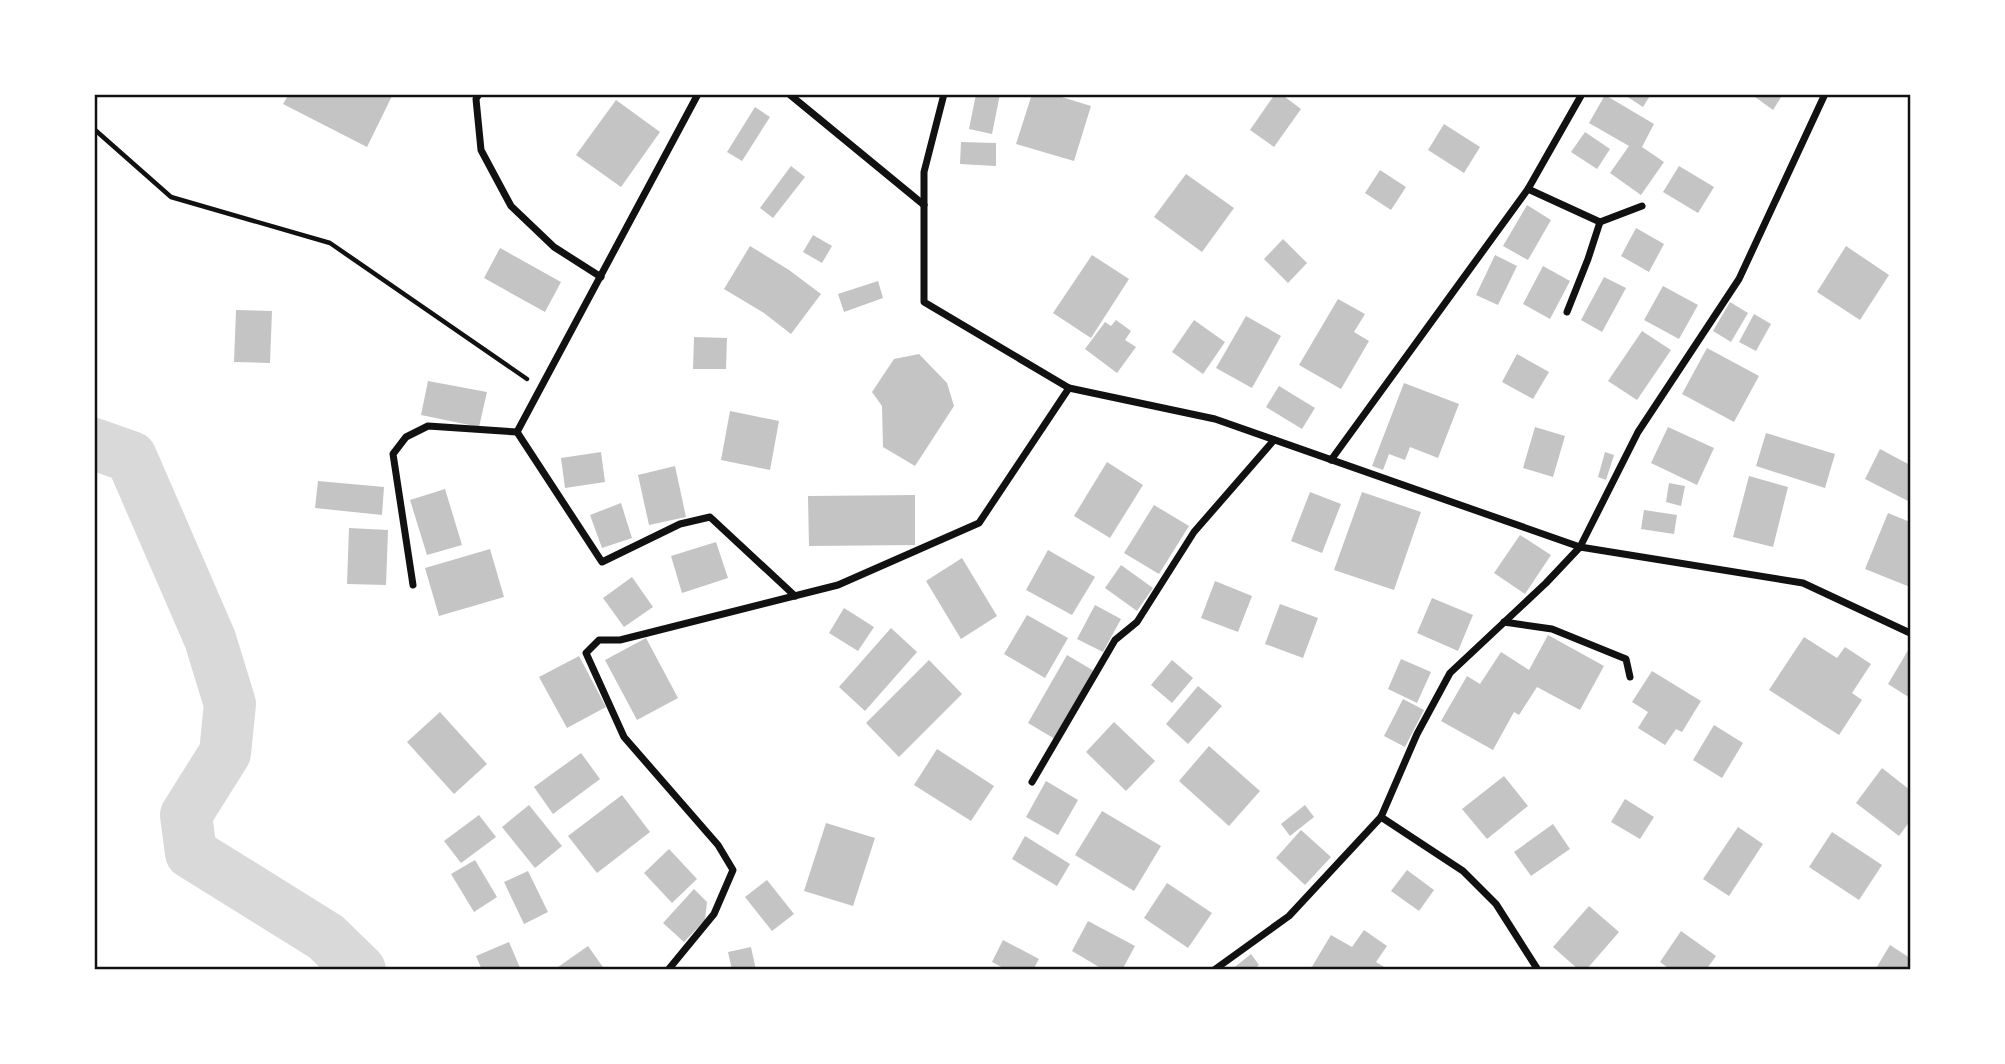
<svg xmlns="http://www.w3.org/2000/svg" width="2005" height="1064" font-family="'Roboto Condensed',sans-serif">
	<rect width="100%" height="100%" fill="#fff"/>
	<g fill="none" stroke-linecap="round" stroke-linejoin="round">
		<polyline stroke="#d9d9d9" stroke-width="52" points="94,444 131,457 210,639 230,704 225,753 186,815 191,853 326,937 360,970"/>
	</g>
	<g fill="#c4c4c4">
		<polygon points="289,94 393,94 367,147 283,104"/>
		<polygon points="976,94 1000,94 992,134 969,129"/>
		<polygon points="1032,94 1052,94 1091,106 1074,161 1016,144"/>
		<polygon points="1275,94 1281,94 1301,109 1274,147 1250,130"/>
		<polygon points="1623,94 1651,94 1643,107"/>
		<polygon points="1751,94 1783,94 1773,110"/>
		<polygon points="1605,95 1654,124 1642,147 1664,162 1641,195 1610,173 1629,146 1589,123"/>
		<polygon points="616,100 660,132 621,187 576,155"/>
		<polygon points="755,107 770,117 742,161 727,152"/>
		<polygon points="1444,124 1480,147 1464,173 1428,150"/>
		<polygon points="1585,132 1610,149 1597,169 1571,152"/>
		<polygon points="961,142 996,143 996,166 960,164"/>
		<polygon points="791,166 805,177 773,218 760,208"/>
		<polygon points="1679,166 1714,187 1698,213 1663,192"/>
		<polygon points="1380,170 1406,187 1391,210 1365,193"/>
		<polygon points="1186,174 1234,208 1202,252 1154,217"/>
		<polygon points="1527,205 1551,220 1528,260 1503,246"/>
		<polygon points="1636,228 1664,244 1649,272 1621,256"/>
		<polygon points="813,235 832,246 822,263 803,252"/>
		<polygon points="1283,239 1307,263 1288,283 1264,259"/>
		<polygon points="750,246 789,270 821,294 791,334 764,313 724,289"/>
		<polygon points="1846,246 1889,275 1860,320 1817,292"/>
		<polygon points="500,248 561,282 545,312 484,278"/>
		<polygon points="1092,255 1129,279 1091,338 1053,313"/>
		<polygon points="1495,255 1517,266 1498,305 1476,295"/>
		<polygon points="1543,266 1570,281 1550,319 1523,304"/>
		<polygon points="1604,277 1626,288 1602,332 1581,320"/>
		<polygon points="878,281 883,298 844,312 838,294"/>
		<polygon points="1663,286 1698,305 1679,339 1644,320"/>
		<polygon points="1338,299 1365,314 1354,332 1369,341 1341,389 1299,365"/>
		<polygon points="1730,302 1748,313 1731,342 1713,331"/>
		<polygon points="236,310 272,311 270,363 234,362"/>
		<polygon points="1754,314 1771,324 1756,351 1739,342"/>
		<polygon points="1246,316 1281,336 1252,388 1216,368"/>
		<polygon points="1116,320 1131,331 1125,340 1136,347 1117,373 1085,349 1105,322 1111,326"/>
		<polygon points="1194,320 1225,342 1203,374 1172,352"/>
		<polygon points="1642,331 1671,350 1637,400 1608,381"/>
		<polygon points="694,337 727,338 726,369 693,369"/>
		<polygon points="1707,348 1759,376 1734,422 1682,394"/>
		<polygon points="919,354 947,383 954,406 915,466 883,447 882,406 872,392 894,359"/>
		<polygon points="1517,354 1549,372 1533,399 1502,382"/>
		<polygon points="428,381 487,392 479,427 421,415"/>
		<polygon points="1404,383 1459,404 1438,458 1410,447 1405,460 1389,454 1383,470 1372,466"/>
		<polygon points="1279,386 1315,408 1302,429 1266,407"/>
		<polygon points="730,411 779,421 770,470 721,460"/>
		<polygon points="1535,427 1565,436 1553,477 1523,468"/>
		<polygon points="1668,427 1714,448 1697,485 1651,463"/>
		<polygon points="1766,433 1835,454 1825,488 1756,466"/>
		<polygon points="1880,449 1910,465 1910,502 1865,479"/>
		<polygon points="601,452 605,482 565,488 561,458"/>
		<polygon points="1605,452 1614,455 1606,480 1598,477"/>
		<polygon points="1107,462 1143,485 1110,538 1074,516"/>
		<polygon points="675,466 686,517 649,525 638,475"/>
		<polygon points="1749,476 1788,487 1773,547 1733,537"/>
		<polygon points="318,481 384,487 382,515 315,508"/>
		<polygon points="1669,483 1685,486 1681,506 1666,502"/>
		<polygon points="445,489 462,545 427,555 410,500"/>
		<polygon points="1310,492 1341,504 1322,553 1291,541"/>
		<polygon points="1362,492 1421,512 1394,590 1334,570"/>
		<polygon points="915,495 915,545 809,546 808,496"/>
		<polygon points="621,503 632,538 602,548 590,515"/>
		<polygon points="1154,505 1189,526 1159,574 1124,553"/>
		<polygon points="1644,510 1677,515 1674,534 1641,529"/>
		<polygon points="1888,513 1910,522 1910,587 1865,569"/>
		<polygon points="349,528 388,530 386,585 347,584"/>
		<polygon points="1520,535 1551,555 1525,594 1494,573"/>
		<polygon points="716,542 728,578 682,593 671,556"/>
		<polygon points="490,549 504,597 439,616 425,568"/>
		<polygon points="1048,550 1095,577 1072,615 1026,590"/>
		<polygon points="962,558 997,616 961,639 926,581"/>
		<polygon points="1121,565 1153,588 1137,611 1105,588"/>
		<polygon points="632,577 653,607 624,627 603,598"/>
		<polygon points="1215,581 1252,596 1238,632 1201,618"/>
		<polygon points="1432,598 1473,615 1458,651 1417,633"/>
		<polygon points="1280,604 1318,618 1303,658 1265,644"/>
		<polygon points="1095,605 1121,619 1103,652 1077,639"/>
		<polygon points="844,608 874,627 858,651 829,633"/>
		<polygon points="1027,615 1068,638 1045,678 1004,654"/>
		<polygon points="891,628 917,652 865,711 839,687"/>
		<polygon points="1548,635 1604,666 1580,710 1537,687 1519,715 1514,712 1493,750 1441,721 1467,676 1480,684 1501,652 1529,670"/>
		<polygon points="1804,637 1837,658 1845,647 1871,664 1852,693 1862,700 1839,735 1769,690"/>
		<polygon points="646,638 678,698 637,720 605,660"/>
		<polygon points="1910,647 1910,698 1888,684"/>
		<polygon points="1067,655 1094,671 1055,739 1028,723"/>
		<polygon points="579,656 606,707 567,728 539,677"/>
		<polygon points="1401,659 1431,672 1417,703 1388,689"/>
		<polygon points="929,660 962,694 899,757 866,723"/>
		<polygon points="1172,660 1193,678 1172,703 1151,685"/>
		<polygon points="1652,671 1701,701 1682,732 1676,729 1665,745 1638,728 1648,712 1632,702"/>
		<polygon points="1198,686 1222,706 1188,744 1166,724"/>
		<polygon points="1403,699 1424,710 1405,747 1384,736"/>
		<polygon points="440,712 487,764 454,794 407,742"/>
		<polygon points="1114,722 1155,761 1126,791 1086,752"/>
		<polygon points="1714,725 1743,743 1722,778 1693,760"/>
		<polygon points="1209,746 1260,791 1229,826 1179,781"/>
		<polygon points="937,749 994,786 971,821 914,785"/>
		<polygon points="581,753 600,779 553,814 534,787"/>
		<polygon points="1882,768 1910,790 1910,821 1899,836 1856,803"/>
		<polygon points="1504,776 1528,806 1487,839 1462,809"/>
		<polygon points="1046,781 1078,800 1058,835 1026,817"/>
		<polygon points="622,795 650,832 597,873 568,836"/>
		<polygon points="1625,799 1654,817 1640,839 1611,822"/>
		<polygon points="529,805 562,846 535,868 502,827"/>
		<polygon points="1305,805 1314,817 1290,836 1281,824"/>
		<polygon points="1102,811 1161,846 1134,891 1075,855"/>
		<polygon points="479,815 496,837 461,863 444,841"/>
		<polygon points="826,823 875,838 853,906 804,891"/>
		<polygon points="1553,824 1570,849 1531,876 1514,852"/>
		<polygon points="1738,827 1763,844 1729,896 1703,879"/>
		<polygon points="1301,830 1331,857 1305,885 1276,858"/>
		<polygon points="1832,832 1882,865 1859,900 1809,867"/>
		<polygon points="1025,836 1070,864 1057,886 1012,859"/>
		<polygon points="669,849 697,879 672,903 644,873"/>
		<polygon points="475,860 497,897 474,912 451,874"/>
		<polygon points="1407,870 1434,890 1419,911 1391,891"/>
		<polygon points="528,871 548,912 524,924 504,882"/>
		<polygon points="767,880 794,914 772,931 745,897"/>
		<polygon points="1167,883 1212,913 1188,948 1144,918"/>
		<polygon points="694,889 707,902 705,920 684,942 663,923"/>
		<polygon points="1589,906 1619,932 1586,970 1579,970 1553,947"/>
		<polygon points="1088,921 1135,946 1122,970 1104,970 1072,951"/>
		<polygon points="1364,930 1387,946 1376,962 1389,970 1310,970 1331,935 1352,947"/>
		<polygon points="1681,931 1716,956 1706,970 1671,970 1660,962"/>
		<polygon points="1003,940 1039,959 1033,970 1007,970 992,962"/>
		<polygon points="509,942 521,970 482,970 476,956"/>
		<polygon points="1890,945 1910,958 1910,970 1875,970"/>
		<polygon points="588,946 605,970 560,970 558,967"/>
		<polygon points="751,947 756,970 732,970 728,952"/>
		<polygon points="1251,954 1259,965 1253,970 1231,970"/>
	</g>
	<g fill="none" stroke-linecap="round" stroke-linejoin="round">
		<polyline stroke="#111" stroke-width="4.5" points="94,129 171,197 330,243 527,379"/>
		<g stroke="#111" stroke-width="7">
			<polyline points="479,94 476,99 481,150 511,206 554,247 601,277"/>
			<polyline points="789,94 924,205"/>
			<polyline points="944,94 924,172 924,302 1069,388 1215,419 1580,547 1638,432 1739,279 1825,94"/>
			<polyline points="1528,189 1600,222 1642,206"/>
			<polyline points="1567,312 1588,259 1600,222"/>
			<polyline points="517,432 602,562 680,524 710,517 795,596"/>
			<polyline points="517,432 698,94"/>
			<polyline points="1331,460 1528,189 1582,94"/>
			<polyline points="413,585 393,454 406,437 428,426 517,432"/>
			<polyline points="1504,622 1552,629 1626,659 1630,677"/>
			<polyline points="1032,782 1115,640 1137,622 1194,532 1274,440"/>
			<polyline points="1381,817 1463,871 1496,904 1538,970"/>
			<polyline points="668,970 714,914 733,870 718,845 624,737 586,653 599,640 620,640 838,585 979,523 1069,388"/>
			<polyline points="1214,970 1289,916 1381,817 1417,734 1450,673 1546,583 1580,547 1803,583 1910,633"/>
		</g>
	</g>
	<rect width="2005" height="1064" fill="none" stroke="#ffffff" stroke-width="192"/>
	<rect x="96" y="96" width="1813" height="872" fill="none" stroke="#111" stroke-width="2.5"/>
</svg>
